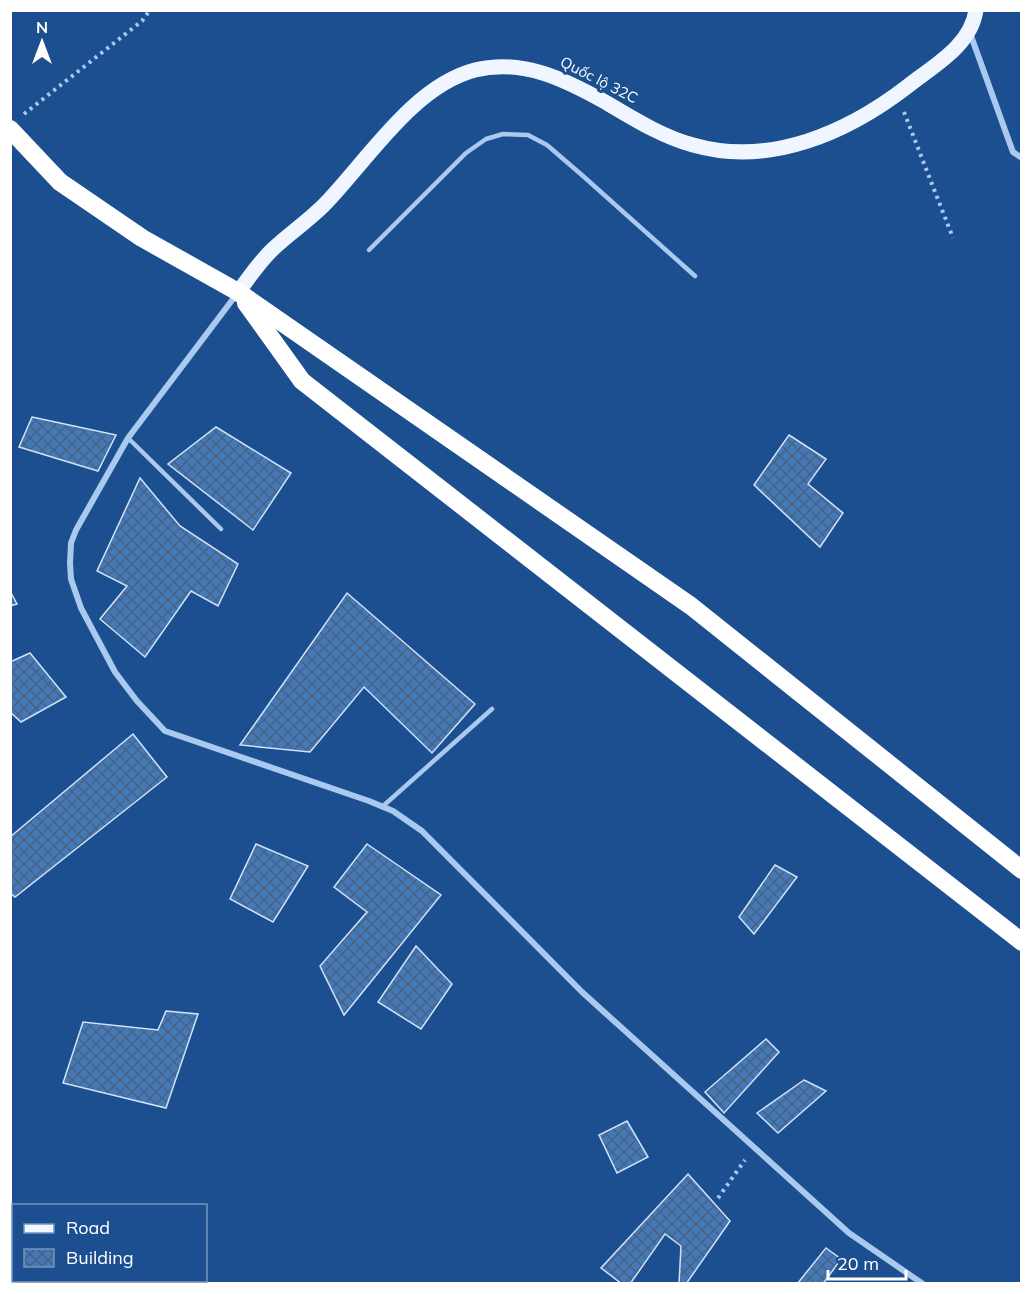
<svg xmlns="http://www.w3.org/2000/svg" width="1032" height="1294" font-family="Mulish,sans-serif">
	<defs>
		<pattern id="building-cross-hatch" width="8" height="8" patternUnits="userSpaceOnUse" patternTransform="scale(1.5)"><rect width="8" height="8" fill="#4478b7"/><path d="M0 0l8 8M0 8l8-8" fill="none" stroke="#486282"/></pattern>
	</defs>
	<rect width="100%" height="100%" fill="#1b4f8f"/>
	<g fill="url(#building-cross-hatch)" stroke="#cfe3fa" stroke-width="1.5">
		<polygon points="32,417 116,435 98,471 19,447"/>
		<polygon points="216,427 291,473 253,530 168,464"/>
		<polygon points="789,435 826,459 808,484 843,513 820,547 754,485"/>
		<polygon points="140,478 180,526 238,564 218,606 191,591 145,657 100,619 127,586 97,571"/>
		<polygon points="10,591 17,604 10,606"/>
		<polygon points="347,593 475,704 432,753 364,687 310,752 240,745"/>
		<polygon points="30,653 66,697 21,722 10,712 10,662"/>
		<polygon points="133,734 167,777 15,897 10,893 10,837"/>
		<polygon points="256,844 308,866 273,922 230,899"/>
		<polygon points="367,844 441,895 344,1015 320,966 367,912 334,887"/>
		<polygon points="775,865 797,877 754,934 739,917"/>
		<polygon points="416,946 452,984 421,1029 378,1002"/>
		<polygon points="166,1011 198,1014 166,1108 63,1083 83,1022 158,1030"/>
		<polygon points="766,1039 779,1052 724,1113 705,1092"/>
		<polygon points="804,1080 826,1091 778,1133 757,1113"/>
		<polygon points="627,1121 648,1157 617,1173 599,1135"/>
		<polygon points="688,1174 730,1221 686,1284 679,1284 681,1246 665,1234 630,1284 622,1284 601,1268"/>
		<polygon points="826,1248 841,1259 823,1284 797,1284"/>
	</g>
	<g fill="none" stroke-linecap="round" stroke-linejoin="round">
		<g stroke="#a9c9ee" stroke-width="4" stroke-dasharray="3 4.5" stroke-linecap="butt">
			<polyline points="904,112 953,238"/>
			<polyline points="24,114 142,21 150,10"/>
			<polyline points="718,1198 745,1160"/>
		</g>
		<g stroke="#a9c9ee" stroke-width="4.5">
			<polyline points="369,250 466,153 486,139 503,134 528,135 547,145 583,176 695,276"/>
			<polyline points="128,438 221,529"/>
			<polyline points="382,807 492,709"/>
		</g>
		<g stroke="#a9c9ee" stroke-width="6">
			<polyline points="970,33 1010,144 1013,152 1022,158"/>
			<polyline points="236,295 128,438 76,530 71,543 70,563 71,579 81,608 115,672 137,701 165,731 369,801 393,811 422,831 582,992 849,1233 923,1284"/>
		</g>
		<path stroke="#f0f6ff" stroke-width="15" d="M238,292C249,278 260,261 273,249C289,234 308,221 324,205C367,161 413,86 475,70C523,58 566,80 607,103C634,119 663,137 693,145C770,167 847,133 908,86C933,66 971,46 976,10"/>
		<g stroke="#fff" stroke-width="18">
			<polyline points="10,129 60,182 142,238 238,292 691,606 1022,870"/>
			<polyline points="246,303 302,381 1022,942"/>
		</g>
	</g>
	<g text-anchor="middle" stroke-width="6" stroke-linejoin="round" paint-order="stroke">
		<g font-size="15" fill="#fff" stroke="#1b4f8f">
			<text transform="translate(599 80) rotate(27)" y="5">Quốc lộ 32C</text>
		</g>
	</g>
	<rect width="1032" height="1294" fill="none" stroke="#ffffff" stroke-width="24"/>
	<rect x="12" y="1204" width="195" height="78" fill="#1b4f8f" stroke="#7695bc" stroke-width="1.5"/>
	<rect x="24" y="1224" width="30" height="9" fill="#f0f6ff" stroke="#7695bc" stroke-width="1.5"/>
	<text x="66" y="1234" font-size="18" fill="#ffffff">Road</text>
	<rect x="24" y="1249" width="30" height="18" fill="url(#building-cross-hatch)" stroke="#7695bc" stroke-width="1.5"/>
	<text x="66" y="1264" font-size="18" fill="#ffffff">Building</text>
	<g transform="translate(42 42)" stroke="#1b4f8f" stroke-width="4.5" paint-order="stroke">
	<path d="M0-4.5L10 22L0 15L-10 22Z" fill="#ffffff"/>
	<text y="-9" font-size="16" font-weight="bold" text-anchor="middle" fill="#ffffff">N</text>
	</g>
	<path d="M828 1270v9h78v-9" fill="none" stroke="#ffffff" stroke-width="3"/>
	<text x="837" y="1270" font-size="18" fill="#ffffff" stroke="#1b4f8f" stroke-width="4.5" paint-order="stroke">20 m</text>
</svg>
